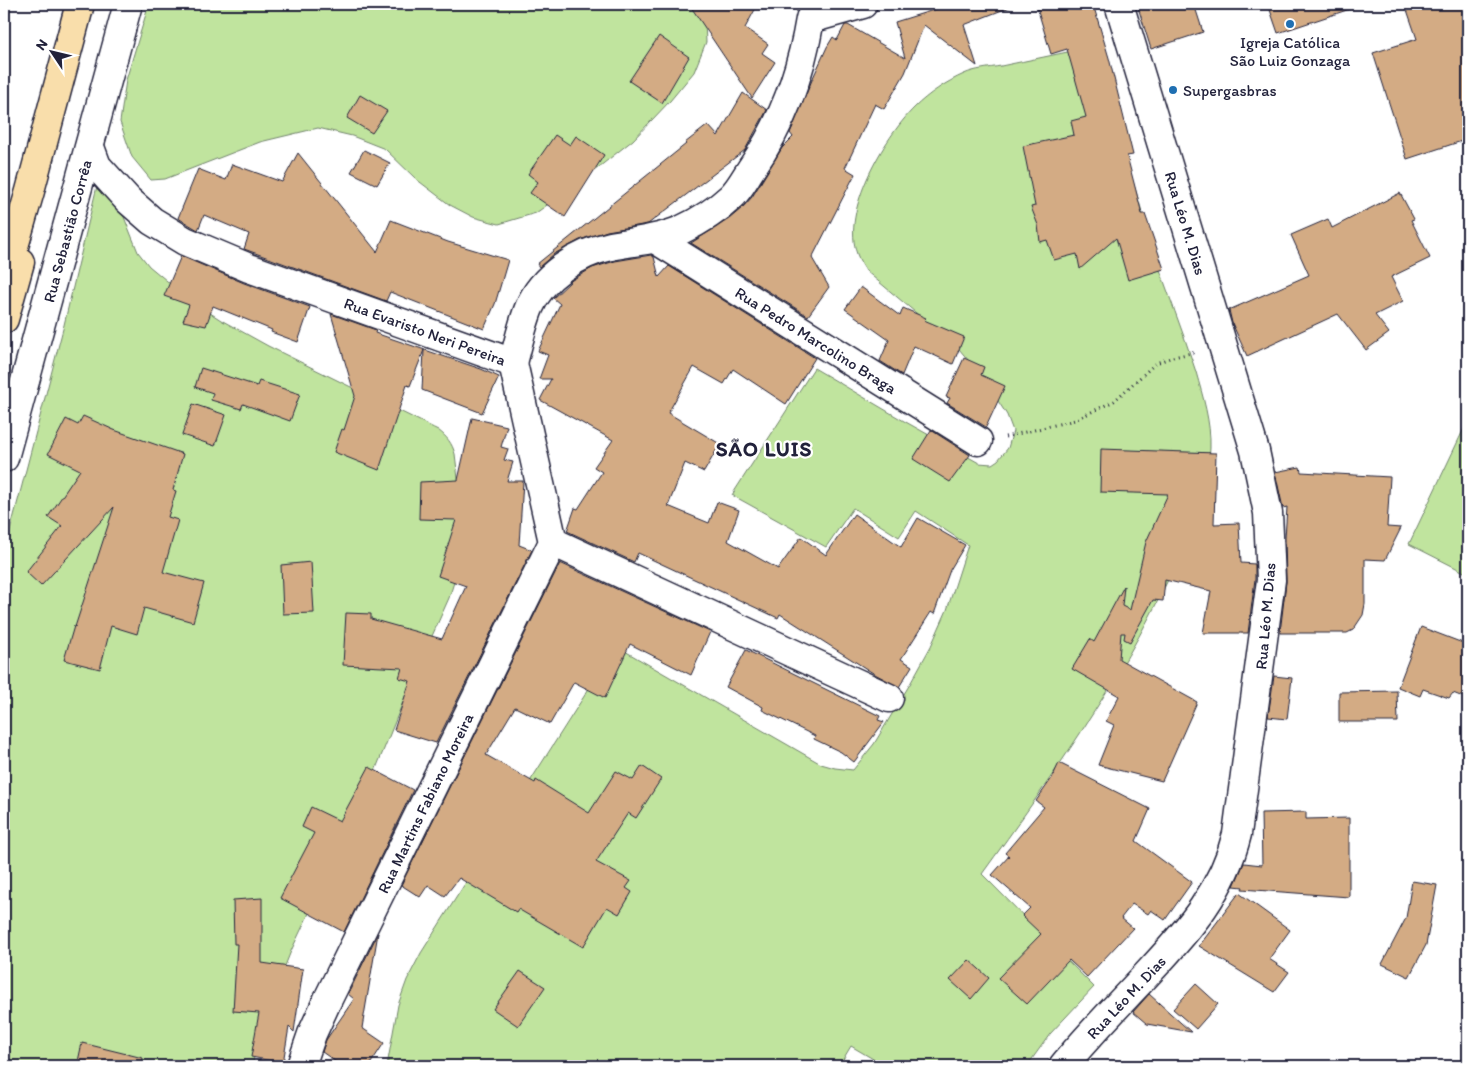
<svg xmlns="http://www.w3.org/2000/svg" width="1472" height="1070" font-family="Itim,sans-serif">
	<rect width="100%" height="100%" fill="#fff"/>
	<filter id="ink" filterUnits="userSpaceOnUse"><feTurbulence type="fractalNoise" baseFrequency=".02" numOctaves="2"/><feDisplacementMap in="SourceGraphic" scale="10" xChannelSelector="R" yChannelSelector="G"/><feConvolveMatrix kernelMatrix="1 2 1 2 8 2 1 2 1" color-interpolation-filters="sRGB"/></filter>
	<g filter="url(#ink)">
		<g fill="#c0e49e" stroke="#71836c">
			<polygon points="149,4 704,4 706,42 694,72 670,101 633,140 594,171 536,213 499,224 473,217 450,205 416,179 385,149 352,136 318,128 260,142 165,179 151,180 132,157 120,122 126,80"/>
			<path d="M1086,48C1101,88 1116,128 1129,169C1138,196 1145,224 1154,252C1167,292 1183,331 1196,372C1203,397 1211,422 1210,448C1208,494 1189,537 1169,578C1119,683 1050,780 982,874L1094,987L1050,1034L1027,1066H885L851,1046L839,1066H387L398,1005L407,980L421,953L616,646L821,764L835,768L853,770L874,744L910,684L931,646L947,610L968,545L916,511L899,537L853,508L826,547L732,495L814,368L904,421L979,463L992,464L998,460L1008,448L1013,431L1007,415L984,379L959,349L866,271C863,266 859,260 857,254C841,211 884,138 914,108C928,94 946,82 964,74C975,69 989,68 1001,66C1030,60 1058,54 1086,48Z"/>
			<path d="M97,186L124,217L138,252L149,266L190,300L221,320L268,346L438,430C447,437 452,443 455,454L462,511L456,576L449,598L407,692L367,791L291,951L273,996L260,1032L252,1066H4V554L64,325Z"/>
			<polygon points="1468,420 1468,574 1409,544"/>
		</g>
		<g fill="#d3ab84" stroke="#22223b">
			<polygon points="689,4 758,4 745,28 768,44 762,53 775,62 752,98"/>
			<polygon points="953,4 1015,4 1015,5 964,25 977,66 924,25 905,73 884,109 875,104 845,168 855,174 812,258 829,287 808,316 691,243 729,219 742,208 752,197 782,148 793,137 790,133 812,80 827,47 833,37 837,40 845,25 848,25 905,58 895,22"/>
			<polygon points="1036,4 1093,4 1109,58 1133,155 1127,156 1142,214 1145,214 1164,269 1128,280 1116,238 1080,269 1077,254 1054,260 1047,240 1040,242 1038,225 1031,207 1035,206 1023,146 1074,135 1071,121 1086,117 1067,49 1051,54"/>
			<polygon points="1137,4 1194,4 1203,32 1151,49"/>
			<polygon points="1268,4 1353,4 1353,8 1278,33"/>
			<polygon points="1405,4 1468,4 1468,139 1407,159 1373,53 1417,39"/>
			<polygon points="659,36 689,57 662,103 629,81"/>
			<polygon points="743,93 767,110 745,150 648,224 607,231 580,240 554,254 539,267 537,264 686,144 685,143 708,125 718,136"/>
			<polygon points="360,95 387,111 372,133 347,118"/>
			<polygon points="555,135 570,145 576,136 604,155 565,217 530,193 538,182 528,174"/>
			<polygon points="364,150 390,163 377,185 351,172"/>
			<polygon points="298,153 377,252 391,220 448,242 508,260 495,304 484,329 390,292 386,301 255,253 244,249 249,234 204,215 198,230 178,218 198,169 226,180 232,164 282,182"/>
			<polygon points="1400,193 1414,219 1411,220 1430,258 1391,277 1403,301 1375,315 1389,333 1366,350 1338,314 1247,356 1232,323 1229,310 1309,275 1291,235 1328,219 1332,228"/>
			<polygon points="651,255 654,257 659,277 669,266 815,358 786,404 733,369 724,384 694,367 668,413 720,444 704,472 685,463 668,506 709,523 717,502 739,510 728,541 778,569 801,537 826,555 854,514 901,547 918,518 965,545 950,570 934,614 931,612 901,659 912,666 899,687 873,673 780,614 778,618 638,553 634,562 567,531 575,508 578,509 602,472 594,467 613,440 540,400 551,379 539,379 548,355 538,351 560,304 553,298 572,280 592,268 615,261"/>
			<polygon points="181,256 244,283 310,307 298,342 271,332 272,330 213,306 206,326 183,321 189,305 164,296"/>
			<polygon points="861,287 900,316 903,308 926,318 924,320 964,337 953,364 914,346 902,375 880,361 889,340 845,309"/>
			<polygon points="331,314 376,330 375,333 481,369 499,377 482,413 422,390 424,350 410,386 407,385 379,470 334,452 342,429 344,430 355,396"/>
			<polygon points="964,358 984,367 981,375 1005,386 986,427 947,403 950,398 946,397"/>
			<polygon points="201,368 257,386 259,381 300,394 290,421 243,404 241,409 211,400 213,393 195,387"/>
			<polygon points="193,404 226,415 215,446 182,435"/>
			<polygon points="83,416 114,430 183,454 173,490 176,491 168,517 178,520 163,572 204,583 193,622 144,608 137,634 111,626 100,669 64,660 74,626 75,627 114,507 41,586 26,572 62,526 48,517 80,470 48,454 66,419 78,425"/>
			<polygon points="472,418 507,426 501,447 508,449 504,460 513,462 507,481 523,481 519,545 532,550 436,743 394,730 410,681 399,678 402,668 343,665 346,613 371,614 371,619 442,639 466,586 438,576 456,520 419,519 420,482 458,480"/>
			<polygon points="931,430 970,455 950,482 913,459"/>
			<polygon points="1101,449 1216,453 1214,524 1239,523 1241,563 1255,564 1255,579 1248,633 1203,633 1211,591 1165,580 1163,601 1153,600 1130,642 1124,639 1125,633 1121,633 1119,659 1197,702 1162,781 1098,765 1114,725 1106,721 1119,696 1072,669 1090,639 1094,642 1124,586 1122,606 1130,610 1146,542 1168,494 1100,492"/>
			<polygon points="1300,467 1301,472 1390,477 1387,527 1401,528 1385,560 1365,559 1365,604 1363,615 1353,630 1347,633 1280,633 1286,582 1285,538 1287,507 1283,508 1275,472"/>
			<polygon points="311,562 314,613 283,614 281,565"/>
			<polygon points="560,563 710,632 691,675 630,644 605,698 574,682 550,724 515,707 486,755 535,783 536,780 589,813 616,771 633,780 642,766 661,779 636,818 628,813 596,862 631,881 626,888 632,892 619,914 607,907 583,947 518,909 516,912 459,878 445,896 428,885 420,897 401,885"/>
			<polygon points="1421,627 1468,645 1468,699 1453,693 1449,698 1423,689 1420,696 1398,687"/>
			<polygon points="746,650 880,716 878,720 884,722 854,762 841,752 814,739 815,736 762,710 763,707 726,687"/>
			<polygon points="1274,676 1292,678 1287,719 1268,717"/>
			<polygon points="1397,691 1398,722 1339,722 1339,692"/>
			<polygon points="1059,763 1150,809 1136,841 1192,882 1165,920 1151,910 1148,914 1132,904 1121,918 1133,928 1087,977 1069,960 1027,1004 998,978 1041,934 1022,916 1030,908 992,875 1009,856 1005,853 1044,807 1036,801 1052,778"/>
			<polygon points="369,767 413,790 344,932 280,898 314,833 302,827 311,807 340,821"/>
			<polygon points="1306,812 1306,819 1349,818 1349,897 1242,889 1243,887 1234,886 1244,863 1262,865 1261,813"/>
			<polygon points="1412,881 1437,885 1426,945 1409,977 1382,964 1406,918"/>
			<polygon points="1239,893 1290,930 1269,959 1289,972 1274,992 1199,946"/>
			<polygon points="262,898 262,963 303,969 294,1032 289,1027 283,1063 251,1057 259,1013 233,1011 237,944 234,944 233,900"/>
			<polygon points="378,933 362,1028 384,1043 369,1066 342,1066 322,1052 326,1040 354,999 348,994"/>
			<polygon points="969,960 989,978 971,999 950,980"/>
			<polygon points="520,971 545,987 518,1026 493,1009"/>
			<polygon points="1196,984 1218,1004 1196,1029 1173,1009"/>
			<polygon points="1149,994 1191,1032 1147,1024 1133,1012"/>
			<polygon points="82,1043 143,1058 142,1066 77,1066"/>
		</g>
		<g fill="none" stroke-linecap="round" stroke-linejoin="round">
			<g stroke="#22223b" stroke-width="31">
				<g id="street">
					<polyline points="655,239 978,441"/>
					<polyline points="553,542 889,698"/>
					<polyline points="301,1066 312,1034 328,999 553,542 513,363"/>
				</g>
			</g>
			<g stroke="#22223b" stroke-width="31">
				<g id="secondary">
					<path d="M90,147L97,166L128,200L152,221L185,241L249,268L513,363C518,345 522,325 529,308C542,276 578,253 611,246C635,241 658,240 681,230C698,222 717,210 731,197C739,190 745,178 751,169C783,123 801,74 810,19L863,4"/>
					<polyline points="4,458 128,4"/>
					<path d="M1063,1066C1090,1033 1121,1002 1150,971C1189,929 1223,891 1237,834L1271,580L1268,513L1255,451L1119,4"/>
				</g>
			</g>
			<g stroke="#22223b" stroke-width="31">
				<g id="highway">
					<polyline points="4,281 30,191 80,4"/>
					<polyline points="4,319 20,262"/>
				</g>
			</g>
			<polyline stroke="#22223b" stroke-width="3" stroke-dasharray="1 4" stroke-linecap="butt" points="1005,437 1075,420 1114,401 1156,363 1173,357 1196,352"/>
			<use href="#street" stroke="#fff" stroke-width="28"/>
			<use href="#secondary" stroke="#fff" stroke-width="28"/>
			<use href="#highway" stroke="#f9deab" stroke-width="28"/>
		</g>
	</g>
	<g fill="#1f6fb2" stroke="#fff" stroke-width="2">
		<circle cx="1290" cy="24" r="5"/>
		<circle cx="1173" cy="90" r="5"/>
	</g>
	<g text-anchor="middle" stroke-width="4.5" stroke-linejoin="round" paint-order="stroke">
		<g font-size="16" fill="#22223b" stroke="#fff">
			<text x="1290" y="48">Igreja Católica<tspan x="1290" dy="18">São Luiz Gonzaga</tspan></text>
			<text x="1183" y="96" text-anchor="start">Supergasbras</text>
		</g>
		<g font-size="16" fill="#22223b" stroke="#fff">
			<text transform="translate(1186 223) rotate(73)" y="6">Rua Léo M. Dias</text>
			<text transform="translate(67 231) rotate(-75)" y="6">Rua Sebastião Corrêa</text>
			<text transform="translate(425 331) rotate(20)" y="6">Rua Evaristo Neri Pereira</text>
			<text transform="translate(816 340) rotate(32)" y="6">Rua Pedro Marcolino Braga</text>
			<text transform="translate(1265 616) rotate(-85)" y="6">Rua Léo M. Dias</text>
			<text transform="translate(425 803) rotate(-64)" y="6">Rua Martins Fabiano Moreira</text>
			<text transform="translate(1126 997) rotate(-47)" y="6">Rua Léo M. Dias</text>
		</g>
		<g font-size="21" font-weight="bold" letter-spacing="1" fill="#22223b" stroke="#fff">
			<text x="764" y="456">SÃO LUIS</text>
		</g>
	</g>
	<rect width="1472" height="1070" fill="none" stroke="#fff" stroke-width="20"/>
	<rect x="10" y="10" width="1452" height="1050" fill="none" stroke="#22223b" stroke-width="2" filter="url(#ink)"/>
	<g transform="translate(52 52) rotate(305)" stroke="#ffffff" stroke-width="4" paint-order="stroke">
	<path d="M0-4L9 19L0 12L-9 19Z" fill="#22223b"/>
	<text y="-8" font-size="14" font-weight="bold" text-anchor="middle" fill="#22223b">N</text>
	</g>
</svg>
